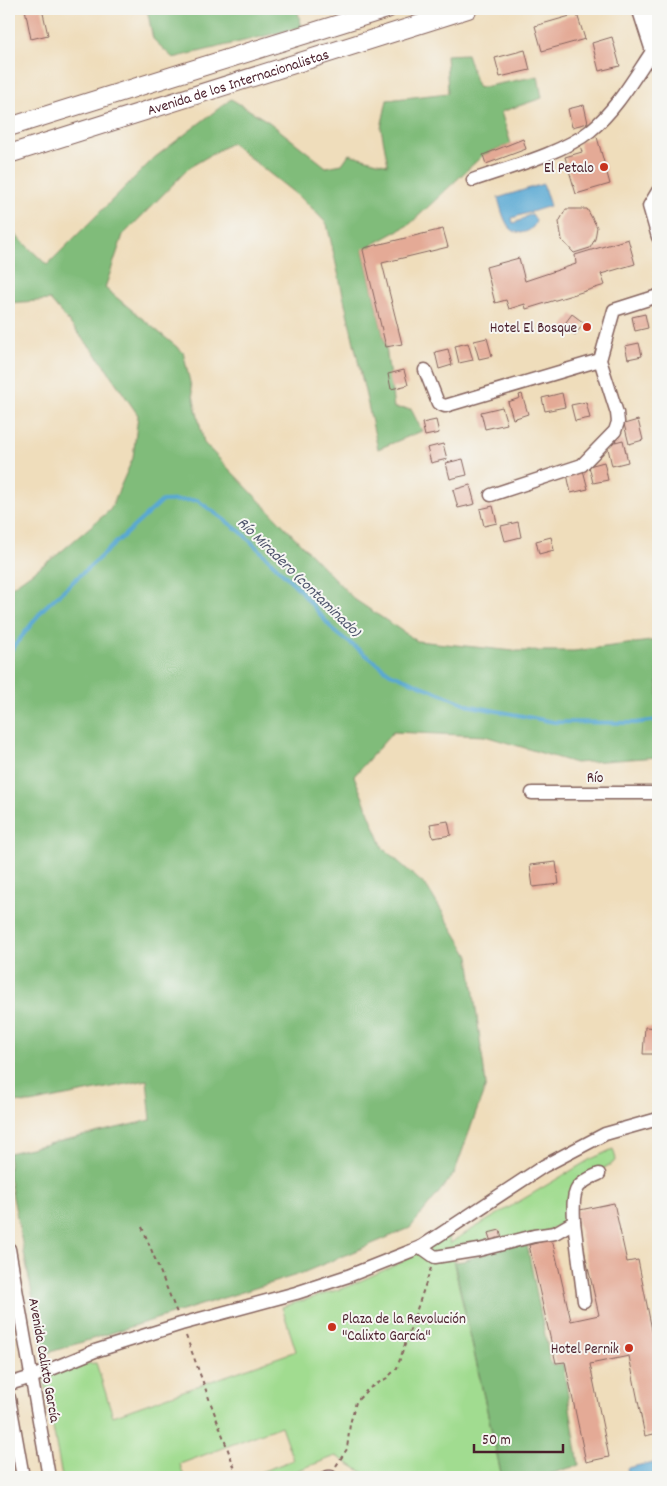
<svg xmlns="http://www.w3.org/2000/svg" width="667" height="1486" font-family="Dekko,sans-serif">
	<rect width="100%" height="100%" fill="#f6f6f2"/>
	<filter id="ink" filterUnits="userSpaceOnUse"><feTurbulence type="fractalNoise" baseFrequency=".02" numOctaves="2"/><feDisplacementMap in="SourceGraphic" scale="10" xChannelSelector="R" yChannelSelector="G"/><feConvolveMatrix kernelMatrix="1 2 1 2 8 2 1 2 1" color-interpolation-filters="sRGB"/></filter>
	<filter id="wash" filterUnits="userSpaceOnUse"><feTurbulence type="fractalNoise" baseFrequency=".0096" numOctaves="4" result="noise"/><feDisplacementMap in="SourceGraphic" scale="20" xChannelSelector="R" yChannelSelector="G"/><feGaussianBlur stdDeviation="1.12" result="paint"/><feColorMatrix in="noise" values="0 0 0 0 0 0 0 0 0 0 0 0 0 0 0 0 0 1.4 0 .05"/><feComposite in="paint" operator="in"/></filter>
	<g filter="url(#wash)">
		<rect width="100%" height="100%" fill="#efddbb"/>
		<polygon fill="#a1dc90" stroke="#767e5e" points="613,1149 616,1159 613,1163 588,1177 562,1223 547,1231 451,1251 502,1477 370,1477 336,1456 280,1477 247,1477 293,1460 281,1426 180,1464 184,1477 62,1477 42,1367 96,1363 113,1416 296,1351 282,1307 347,1287 402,1262 426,1245 448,1235 450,1244 456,1239 589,1160"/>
		<g fill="#80bc7a" stroke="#656e52">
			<polygon points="147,9 297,9 302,27 173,58 153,39"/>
			<polygon points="467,54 478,88 538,76 542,98 501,112 511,144 483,155 410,224 363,250 386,347 394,408 411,409 422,431 378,449 327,224 307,203 231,143 190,167 123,235 105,288 183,352 204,443 354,599 417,641 514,651 574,651 658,640 658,757 575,763 485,736 393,732 354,776 383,848 427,887 469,956 486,1085 454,1174 410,1228 300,1274 44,1354 9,1177 9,1153 151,1120 147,1080 30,1103 9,1102 9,589 57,555 110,510 133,458 138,415 96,354 50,300 9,303 9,229 47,265 154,158 231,99 269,122 326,167 342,164 349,154 388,165 381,128 387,100 448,93 446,55"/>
			<polygon points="526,1240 551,1365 563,1364 579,1465 540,1477 502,1477 454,1262 463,1261"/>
		</g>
		<g fill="#59a8d3" stroke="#52647f">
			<path d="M543,184L550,206L512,218L513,223C523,221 526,215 532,214L536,220C535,226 531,230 525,232C506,237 502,211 498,198Z"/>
			<polygon points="658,1461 658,1477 629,1477 627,1468"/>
		</g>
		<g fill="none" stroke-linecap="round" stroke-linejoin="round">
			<polyline stroke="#59a8d3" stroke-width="4" points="9,653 44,608 162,501 197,500 241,532 298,588 334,631 390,673 471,706 554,722 635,723 658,720"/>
		</g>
		<g id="blocks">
			<g fill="#e4aa96">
				<polygon points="25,9 42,9 48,35 31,39"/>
				<polygon points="577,14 585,39 542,51 535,26"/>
				<polygon points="612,37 620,66 599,71 592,43"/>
				<polygon points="525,50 530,70 500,77 495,58"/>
				<polygon points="584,105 588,123 572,127 568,109"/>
				<polygon points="597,137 610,184 576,194 565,157 582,152 579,142"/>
				<polygon points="523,139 526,149 486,164 483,155"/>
				<polygon points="566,209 587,209 597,227 595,239 590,248 574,253 562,240 559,222"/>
				<polygon points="443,229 448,247 382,263 402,344 386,347 363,250 364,248"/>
				<polygon points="628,239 635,264 601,274 605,285 526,309 525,304 509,309 506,300 495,303 486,267 519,258 525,281 576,264 575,255"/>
				<polygon points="572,314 584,323 575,335 563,326"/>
				<polygon points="645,314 648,328 635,331 632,317"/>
				<polygon points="487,338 492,356 479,359 474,341"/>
				<polygon points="468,343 473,360 459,363 455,346"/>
				<polygon points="639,343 642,356 628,359 625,346"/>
				<polygon points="448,349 452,365 439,369 435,352"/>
				<polygon points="404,370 408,385 391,389 388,374"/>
				<polygon points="562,393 565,407 545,411 542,398"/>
				<polygon points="522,394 528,414 513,419 508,402 520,398 519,395"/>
				<polygon points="586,402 590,418 575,421 571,405"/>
				<polygon points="502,407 507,424 485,429 481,412"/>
				<polygon points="436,420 439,433 425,436 422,423"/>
				<polygon points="638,420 643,440 629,444 624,424"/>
				<polygon points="623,440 628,462 612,466 607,444"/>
				<polygon points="443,444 447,459 431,463 427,448"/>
				<polygon points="463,459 467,475 450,479 446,463"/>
				<polygon points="604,462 608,480 593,483 589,466"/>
				<polygon points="583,470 588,489 571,493 567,474"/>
				<polygon points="470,485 475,504 458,508 453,490"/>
				<polygon points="493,506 497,523 484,526 480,509"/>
				<polygon points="518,522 521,537 505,541 501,526"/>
				<polygon points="551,537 554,550 539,554 536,541"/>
				<polygon points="448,821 451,835 433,838 430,824"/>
				<polygon points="556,862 559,884 533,887 530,865"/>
				<polygon points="645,1027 658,1028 658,1054 643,1054"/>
				<polygon points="614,1203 627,1262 638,1260 658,1360 658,1433 645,1436 629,1356 590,1364 609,1457 586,1462 565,1362 556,1363 529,1245 552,1239 571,1321 599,1315 575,1211"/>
				<polygon points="500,1230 502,1239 491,1242 488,1233"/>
			</g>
		</g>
	</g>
	<g filter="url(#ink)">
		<use href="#blocks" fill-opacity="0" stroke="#84625d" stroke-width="1"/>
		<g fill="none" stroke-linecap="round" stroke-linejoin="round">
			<g stroke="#84625d" stroke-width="15">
				<g id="minor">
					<path d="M473,180C507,168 563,153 590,131C616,110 634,78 653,50"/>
					<polyline points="658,191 649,206 658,237"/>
					<polyline points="425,370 438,403 445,406 600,360"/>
					<polyline points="491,495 582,465 615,431 618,422 617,413 600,360 614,310 658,296"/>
					<polyline points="532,793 658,793"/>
					<polyline points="574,1222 584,1301"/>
					<path d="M421,1247L435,1257L479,1250L534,1236L555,1233L574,1222C573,1195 571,1185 599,1174"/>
					<polyline points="9,1249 49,1477"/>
					<polyline points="9,1384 32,1377 95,1351 181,1324 296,1293 348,1276 421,1247 544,1166 605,1134 658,1119"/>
					<polyline points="9,1398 23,1477"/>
					<polyline points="328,1477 331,1477"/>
				</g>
			</g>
			<g stroke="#84625d" stroke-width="18">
				<g id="major">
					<polyline points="640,9 658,65"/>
					<polyline points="655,9 658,20"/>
				</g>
			</g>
			<g stroke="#84625d" stroke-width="20">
				<g id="highway">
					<polyline points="9,127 387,9"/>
					<path id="s1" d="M9,154L468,9"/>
				</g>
			</g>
			<g stroke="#84625d" stroke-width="2" stroke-dasharray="4 4" stroke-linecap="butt">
				<polyline points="142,1227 177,1313"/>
				<polyline points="186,1336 238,1477"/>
				<polyline points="336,1466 347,1449 350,1424 356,1402 368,1389 387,1378 397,1368 431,1268"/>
			</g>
			<use href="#minor" stroke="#fff" stroke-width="12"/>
			<use href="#major" stroke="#fff" stroke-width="15"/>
			<use href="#highway" stroke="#fff" stroke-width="18"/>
		</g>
	</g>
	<g fill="#c8321e" stroke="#f6f6f2" stroke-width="2">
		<circle cx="604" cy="167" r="5"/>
		<circle cx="587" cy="327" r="5"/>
		<circle cx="332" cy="1327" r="5"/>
		<circle cx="629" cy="1348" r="5"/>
	</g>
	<g text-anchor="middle" stroke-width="4" stroke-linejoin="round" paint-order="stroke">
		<g font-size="15" fill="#4a1f2b" stroke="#f6f6f2">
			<text dy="5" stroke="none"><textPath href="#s1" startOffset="240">Avenida de los Internacionalistas</textPath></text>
			<text x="595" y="782">Río</text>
			<text transform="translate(45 1360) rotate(80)" y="5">Avenida Calixto García</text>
		</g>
		<g font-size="15" fill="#4a1f2b" stroke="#f6f6f2" text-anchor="end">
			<text x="594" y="172">El Petalo</text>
			<text x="577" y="332">Hotel El Bosque</text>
			<text x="342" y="1323" text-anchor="start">Plaza de la Revolución<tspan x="342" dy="17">"Calixto García"</tspan></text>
			<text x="619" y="1353">Hotel Pernik</text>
		</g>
		<g font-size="16" font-style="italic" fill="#50566e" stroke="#f6f6f2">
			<text transform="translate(300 576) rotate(44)" y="6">Río Miradero (contaminado)</text>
		</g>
	</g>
	<rect width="667" height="1486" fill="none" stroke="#f6f6f2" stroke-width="30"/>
	<path d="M474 1444v8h89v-8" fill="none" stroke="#4a1f2b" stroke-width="2.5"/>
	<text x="482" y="1444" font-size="15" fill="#4a1f2b" stroke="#f6f6f2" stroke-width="4" paint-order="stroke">50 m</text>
</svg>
